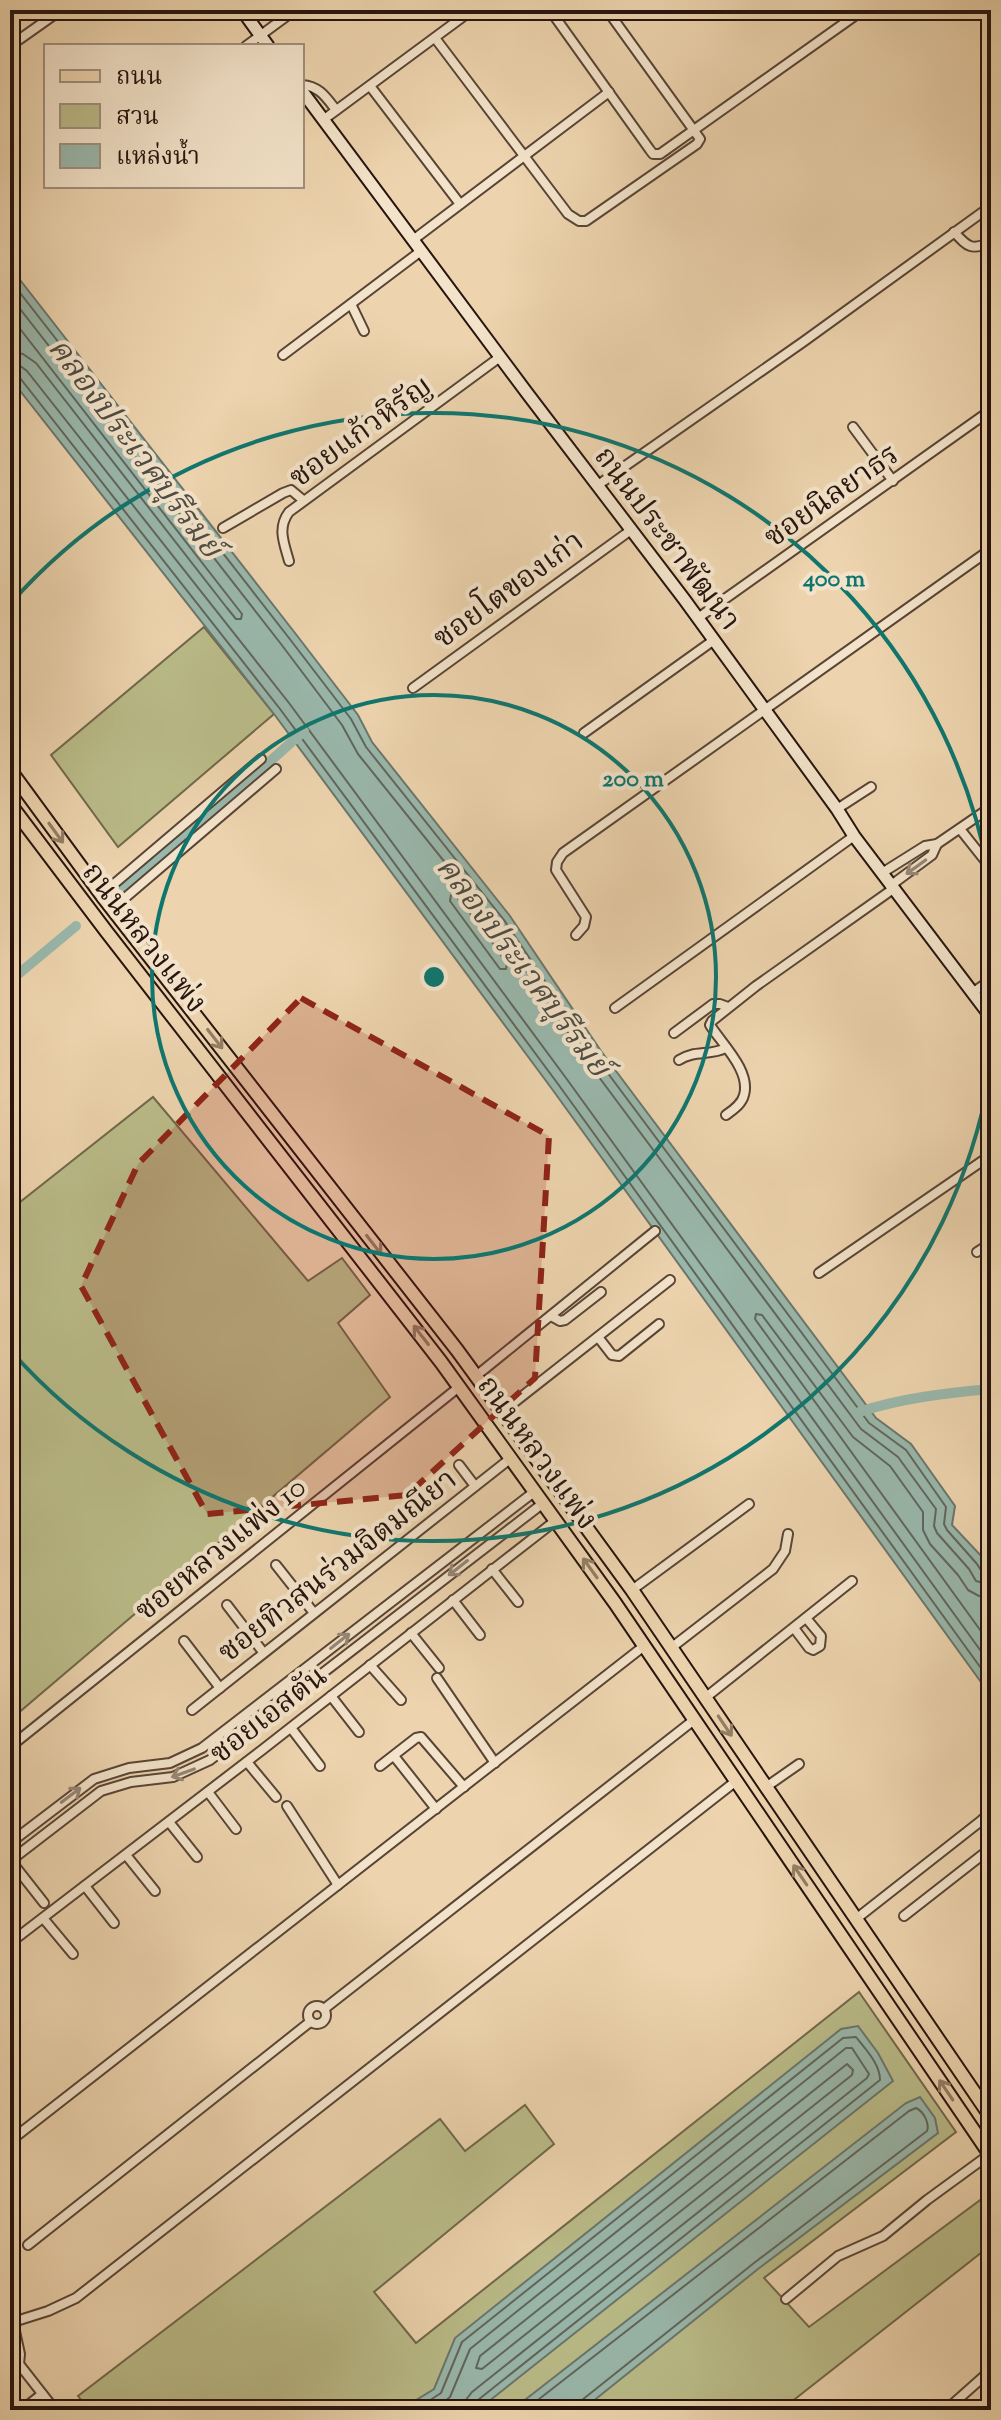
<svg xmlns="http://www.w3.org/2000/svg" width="1001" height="2420" font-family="'Sorts Mill Goudy','Noto Serif Thai',serif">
	<rect width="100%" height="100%" fill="#edd4ae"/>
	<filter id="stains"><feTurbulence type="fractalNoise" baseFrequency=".0025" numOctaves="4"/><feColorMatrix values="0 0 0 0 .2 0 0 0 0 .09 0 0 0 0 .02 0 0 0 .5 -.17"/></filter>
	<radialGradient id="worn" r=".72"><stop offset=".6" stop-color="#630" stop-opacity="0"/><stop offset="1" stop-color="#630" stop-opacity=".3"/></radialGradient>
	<g fill="#babc89" stroke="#70684c" stroke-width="2">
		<polygon points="204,627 274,714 118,847 51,755"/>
		<polygon points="153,1097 308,1281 342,1258 370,1295 338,1323 390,1397 10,1720 10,1210"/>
		<polygon points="859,1992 956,2132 764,2278 809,2327 991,2192 991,2245 781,2410 89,2410 78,2396 440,2119 465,2151 525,2105 554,2144 374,2292 416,2343"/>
	</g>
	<g fill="#99b8ac" stroke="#6b766d" stroke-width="2">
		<polygon points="10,267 295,633 358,715 372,742 510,916 601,1051 876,1418 911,1444 955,1506 952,1525 985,1560 991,1577 991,1696 552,1089 274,714 10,378"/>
		<polygon points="858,2026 878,2053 893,2081 479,2409 400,2410 434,2389 455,2338 841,2029"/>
		<polygon points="920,2097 935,2118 938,2133 758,2269 582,2410 512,2410 906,2103"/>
	</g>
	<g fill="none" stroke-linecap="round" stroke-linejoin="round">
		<g stroke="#60665d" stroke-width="2">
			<polyline points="10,280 289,638 351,719 366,747 504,920 595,1056 869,1423 906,1450 946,1507 944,1524 947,1530 977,1564 982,1572 991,1575"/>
			<polyline points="10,296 281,644 342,725 358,754 496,926 587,1061 861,1429 898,1457 936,1509 934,1526 937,1533 969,1569 976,1581 991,1585"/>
			<polyline points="10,316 242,614 241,619 236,619 227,608 36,363 23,354 10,352"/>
			<polyline points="10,364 19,365 27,371 289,703 566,1078 991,1665"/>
			<polyline points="10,374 20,378 280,709 558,1084 991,1682"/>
			<polygon points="451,895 456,896 486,933 507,964 506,969 500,969 450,901"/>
			<polyline points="991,1597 979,1596 968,1590 958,1575 930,1544 923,1530 923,1512 890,1466 853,1437 762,1315 756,1314 755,1319 991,1645"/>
			<polygon points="847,2064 853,2070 852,2075 482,2369 476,2368 480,2356"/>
			<path d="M415,2410L441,2393L462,2342L843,2038L856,2037C866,2050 880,2064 880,2080L478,2400L474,2410"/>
			<polyline points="434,2410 450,2397 470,2349 846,2048 852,2048 869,2074 867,2078 472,2392 465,2401 464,2410"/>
			<path d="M525,2410L909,2111L916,2108C923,2111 930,2123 927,2131L754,2263L582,2400L578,2410"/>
		</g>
		<g stroke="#99b8ac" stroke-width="10">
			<polyline points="117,891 220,806 304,731"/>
			<polyline points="10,981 76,926"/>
			<path d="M859,1412C902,1398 946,1393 991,1389"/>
		</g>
		<g stroke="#584436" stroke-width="12">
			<g id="street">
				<polyline points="550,10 650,150 653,154 660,154 863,10"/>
				<polyline points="435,38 568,214 579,221 586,221 697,144 700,139 607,10"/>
				<polyline points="10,46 61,10"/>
				<polyline points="246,46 295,10"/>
				<path d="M302,85C319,86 326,97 336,110"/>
				<polyline points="370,86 460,204"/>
				<polyline points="323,120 472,10"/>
				<path d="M954,232C968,247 971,251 991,242"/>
				<polyline points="413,240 609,92"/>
				<polyline points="351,304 364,331"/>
				<polyline points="283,355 421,251"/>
				<polyline points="853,427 893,481"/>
				<polyline points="598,485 803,342 991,206"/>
				<polyline points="223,528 283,493 291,490 303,500"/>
				<path d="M289,561C284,543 277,528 289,512L500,357"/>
				<polyline points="698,618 991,410"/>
				<polyline points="413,688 631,530"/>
				<polyline points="584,733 714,640"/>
				<polyline points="837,809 871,787"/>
				<polyline points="960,829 991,868"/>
				<polyline points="882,873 925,846 937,844 991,807"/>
				<polyline points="890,886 932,855 937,844"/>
				<polyline points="101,895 261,759"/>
				<polyline points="112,909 276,769"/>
				<polyline points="576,935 584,926 586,917 556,870 557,862 563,853 991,549"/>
				<polyline points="972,993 991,980"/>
				<polyline points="615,1008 854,836"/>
				<polyline points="674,1033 713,1004 720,1004 728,1007"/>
				<path d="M679,1060C694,1050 710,1056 726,1048"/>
				<path d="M726,1115C733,1110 742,1104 744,1095C751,1071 722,1044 710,1025L712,1021L756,986L893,889"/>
				<polyline points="977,1252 991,1243"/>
				<polyline points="819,1273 991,1155"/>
				<polyline points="551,1316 560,1321 565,1320 601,1292"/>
				<polyline points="598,1337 612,1355 619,1356 659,1324"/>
				<polyline points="476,1376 655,1231"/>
				<polyline points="502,1412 670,1280"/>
				<polyline points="459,1465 475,1486"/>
				<polyline points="276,1565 314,1613"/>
				<polyline points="492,1569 518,1602"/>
				<polyline points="632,1590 749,1504"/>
				<polyline points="453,1600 480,1635"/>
				<polyline points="227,1605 263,1652"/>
				<polyline points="794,1628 809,1648 813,1650 820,1646 821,1636 806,1618"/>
				<polyline points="411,1633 439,1668"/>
				<polyline points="184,1641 220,1688"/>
				<polyline points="671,1648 773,1569 785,1551 788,1534"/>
				<polyline points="370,1665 401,1700"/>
				<polyline points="437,1678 495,1763"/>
				<polyline points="331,1696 359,1732"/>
				<polyline points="705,1698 852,1581"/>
				<polyline points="192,1710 511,1458"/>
				<polyline points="291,1728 320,1766"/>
				<polyline points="10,1747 459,1387"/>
				<polyline points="394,1756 436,1809"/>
				<polyline points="247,1762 276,1797"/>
				<polyline points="380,1766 416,1738 421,1737 464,1787"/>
				<polyline points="766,1787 799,1764"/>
				<polyline points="208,1792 236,1829"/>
				<polyline points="287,1806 338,1885"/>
				<polyline points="983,1819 991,1833"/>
				<polyline points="169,1822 197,1857"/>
				<polyline points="10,1843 94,1779 129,1768 170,1763 202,1748 534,1492"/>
				<polyline points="126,1855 155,1891"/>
				<polyline points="10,1861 101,1791 131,1782 173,1777 210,1760 542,1504"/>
				<polyline points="11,1861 44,1903"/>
				<polyline points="85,1886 114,1923"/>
				<polyline points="904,1916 991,1848"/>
				<polyline points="43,1918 73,1954"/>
				<polyline points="856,1919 991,1813"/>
				<polyline points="10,1943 262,1750 555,1521"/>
				<circle cx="317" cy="2015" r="9"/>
				<polyline points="324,2009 694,1720"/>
				<polyline points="10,2141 644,1646"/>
				<polyline points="28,2245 310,2022"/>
				<polyline points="786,2299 838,2256 883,2236 927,2200 990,2154"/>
				<polyline points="13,2322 20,2354 19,2364"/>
				<polyline points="10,2323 48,2311 76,2298 736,1781"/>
				<polyline points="10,2359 19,2364 55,2410"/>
				<polyline points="22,2410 42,2394"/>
				<polyline points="946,2410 991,2370"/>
			</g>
		</g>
		<g stroke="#26140e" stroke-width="15">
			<g id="secondary">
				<polyline points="242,10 268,46"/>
				<polyline points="302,91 527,393 684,599 837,809 854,836 991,1017"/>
			</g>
		</g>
		<g stroke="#26140e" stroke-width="16">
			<g id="primary">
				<polyline points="10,770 103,897 457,1350 632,1590 991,2117"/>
				<polyline points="10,804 106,931 441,1362 615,1603 991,2156"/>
			</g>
		</g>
		<use href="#street" stroke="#f3e3ca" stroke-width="8"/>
		<use href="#secondary" stroke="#f3e3ca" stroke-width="11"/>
		<use href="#primary" stroke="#edd4ae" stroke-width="12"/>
	</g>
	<defs><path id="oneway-shaft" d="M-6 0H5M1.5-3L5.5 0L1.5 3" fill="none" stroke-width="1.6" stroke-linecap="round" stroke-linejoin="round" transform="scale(2)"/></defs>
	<g stroke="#937e66">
		<use href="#oneway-shaft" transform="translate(56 833) rotate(54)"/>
		<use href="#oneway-shaft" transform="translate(215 1039) rotate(52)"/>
		<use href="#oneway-shaft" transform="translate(374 1245) rotate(52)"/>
		<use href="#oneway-shaft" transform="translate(421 1335) rotate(-128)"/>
		<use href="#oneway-shaft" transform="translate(590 1568) rotate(-126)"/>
		<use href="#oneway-shaft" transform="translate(725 1726) rotate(56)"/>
		<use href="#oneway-shaft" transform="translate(800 1875) rotate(-124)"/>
		<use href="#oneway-shaft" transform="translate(946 2090) rotate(-124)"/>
	</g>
	<g stroke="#978675">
		<use href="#oneway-shaft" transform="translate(916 867) rotate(144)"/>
		<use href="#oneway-shaft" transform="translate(458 1568) rotate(142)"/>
		<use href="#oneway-shaft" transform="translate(340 1641) rotate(-38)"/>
		<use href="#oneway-shaft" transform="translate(183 1773) rotate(160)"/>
		<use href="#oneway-shaft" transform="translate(71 1795) rotate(-37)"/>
	</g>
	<path fill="#8f2418" fill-opacity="0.2" stroke="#8f2418" stroke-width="6" stroke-dasharray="16 10" stroke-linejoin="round" d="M301,998L549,1136L535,1378L407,1495L207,1514L81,1286L138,1164Z"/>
	<g fill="none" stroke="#0f766e" stroke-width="4">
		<circle cx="434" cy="977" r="282"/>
		<path d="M990 1075A565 565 0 0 1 11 1351M11 603A565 565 0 0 1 990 879"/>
	</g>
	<g text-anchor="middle" stroke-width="8" stroke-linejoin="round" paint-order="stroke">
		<g font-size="30" fill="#26140e" stroke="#f3e3ca">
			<text transform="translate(360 431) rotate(-36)" y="10">ซอยแก้วหิรัญ</text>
			<text transform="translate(831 495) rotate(-35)" y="10">ซอยนิลยาธร</text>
			<text transform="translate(668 538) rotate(53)" y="10">ถนนประชาพัฒนา</text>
			<text transform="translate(508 589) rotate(-36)" y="10">ซอยโตของเก่า</text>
			<text transform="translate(145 937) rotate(52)" y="10">ถนนหลวงแพ่ง</text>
			<text transform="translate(538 1452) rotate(54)" y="10">ถนนหลวงแพ่ง</text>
			<text transform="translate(220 1548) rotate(-39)" y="10">ซอยหลวงแพ่ง 10</text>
			<text transform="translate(337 1565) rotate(-38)" y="10">ซอยทิวสนร่วมจิตมณียา</text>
			<text transform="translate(268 1714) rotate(-38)" y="10">ซอยเอสตัน</text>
		</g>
		<g font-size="32" font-style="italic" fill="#4e4d45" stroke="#f3e3ca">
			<text transform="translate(136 447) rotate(53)" y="11">คลองประเวศบุรีรมย์</text>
			<text transform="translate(524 966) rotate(53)" y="11">คลองประเวศบุรีรมย์</text>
		</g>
	</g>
	<circle cx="434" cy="977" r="12" fill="#0f766e" stroke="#f3e3ca" stroke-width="4"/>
	<g font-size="24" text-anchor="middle" font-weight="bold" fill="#0f766e" stroke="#f3e3ca" stroke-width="8" stroke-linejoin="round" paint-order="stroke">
		<text x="834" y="586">400 m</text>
		<text x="633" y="786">200 m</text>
	</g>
	<rect width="1001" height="2420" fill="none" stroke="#edd4ae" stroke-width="40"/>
	<rect x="12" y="12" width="977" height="2396" fill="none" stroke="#26140e" stroke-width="4"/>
	<rect x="20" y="20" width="961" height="2380" fill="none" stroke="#26140e" stroke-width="2"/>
	<rect x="44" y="44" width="260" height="144" fill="#f3e3ca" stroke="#a1907f" stroke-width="2"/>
	<rect x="60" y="70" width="40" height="12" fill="#edd4ae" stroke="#a1907f" stroke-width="2"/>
	<text x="116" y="84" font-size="24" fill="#26140e">ถนน</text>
	<rect x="60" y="104" width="40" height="24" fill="#babc89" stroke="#a1907f" stroke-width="2"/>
	<text x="116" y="124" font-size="24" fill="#26140e">สวน</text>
	<rect x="60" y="144" width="40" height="24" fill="#99b8ac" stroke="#a1907f" stroke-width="2"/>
	<text x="116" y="164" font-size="24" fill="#26140e">แหล่งน้ำ</text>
	<rect width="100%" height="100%" filter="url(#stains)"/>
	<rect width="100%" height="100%" fill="url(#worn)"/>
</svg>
